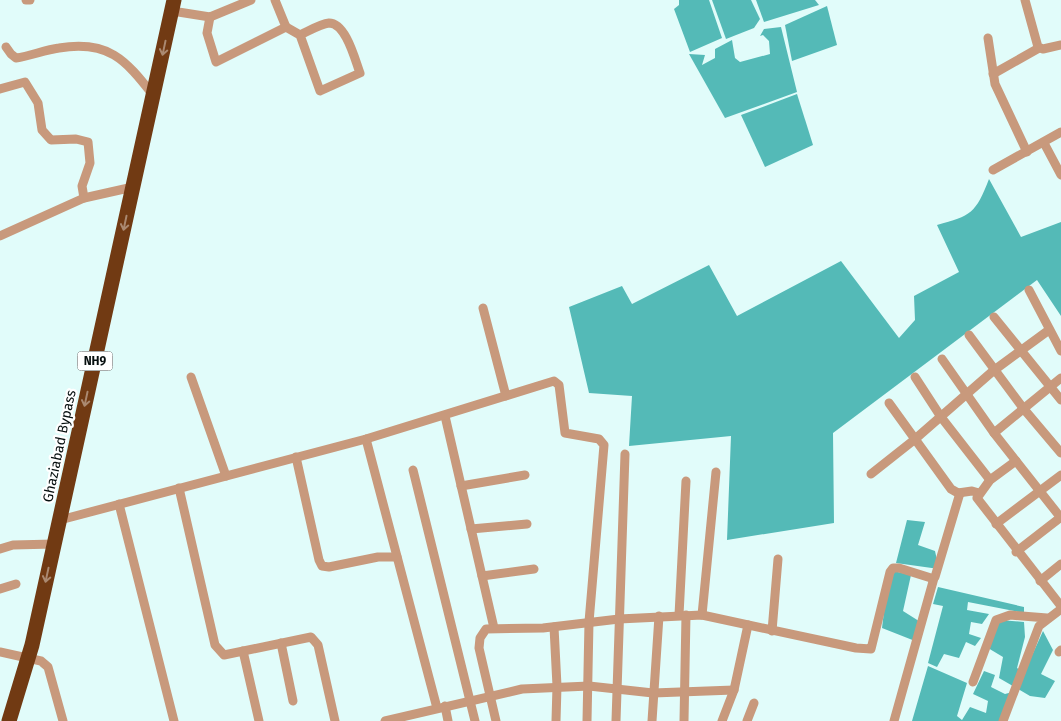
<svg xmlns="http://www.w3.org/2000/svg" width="1061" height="721" font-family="'Fira Sans',sans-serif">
	<rect width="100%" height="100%" fill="#e1fcfa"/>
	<g fill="#54bab7">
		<polygon points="679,0 709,0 722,38 690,52 674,9 679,5"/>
		<polygon points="712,0 751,0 760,19 754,28 726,39"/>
		<polygon points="756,0 815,0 819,5 764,22"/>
		<polygon points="827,6 837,45 792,61 785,25"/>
		<polygon points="781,27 797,92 725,118 689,54 705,55 702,65 715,58 715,49 732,40 735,58 740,62 770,54 769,41 763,35 760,36 764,29"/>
		<polygon points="797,94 813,145 765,167 741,115"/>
		<path d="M989,179L1021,237L1061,222V316L1037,280L833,433L834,523L727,540L731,436L629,446L632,396L589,393L569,307L622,286L632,304L709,265L737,316L841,261L899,338L915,320L914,296L959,272L937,225C971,216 976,213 989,179Z"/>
		<polygon points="907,520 925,522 918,545 935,551 939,569 896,563"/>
		<polygon points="889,570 911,575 903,611 922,623 915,641 882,628"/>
		<polygon points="938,587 1024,607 1024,613 968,602 967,610 989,614 982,624 971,622 969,634 981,638 975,646 966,642 959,658 944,654 937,667 928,663 943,606 933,604"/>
		<polygon points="1000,620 1024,622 1025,637 1017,668 1024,673 1043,631 1053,650 1041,674 1055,681 1045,698 1030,696 999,678 1003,657 988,648"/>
		<polygon points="928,666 967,683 957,716 962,720 970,707 986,713 988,701 973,694 984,671 995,675 991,687 1005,694 1016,691 1005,721 912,721"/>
	</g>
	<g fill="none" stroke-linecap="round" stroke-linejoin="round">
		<g stroke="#c8997c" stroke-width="9">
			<polyline points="26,0 30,0"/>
			<polyline points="1025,0 1038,47 1043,49 1061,45"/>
			<polyline points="172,11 210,17 251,0"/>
			<polyline points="210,17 207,33 216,62 286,27 275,0"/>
			<path d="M286,27L300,35L320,91L360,73C355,60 346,23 329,23C320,24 309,31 300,35"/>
			<polyline points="988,38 995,84 1027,152"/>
			<path d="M6,47L11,54L16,58C31,56 44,50 59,48C108,40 125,59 153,95"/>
			<polyline points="993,74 1039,48"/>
			<polyline points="0,89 25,82 38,103 42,130 51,140 76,139 88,142 90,163 82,186 84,198 0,236"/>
			<polyline points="1044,143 1061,175"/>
			<polyline points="993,170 1061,132"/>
			<polyline points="84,198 133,187"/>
			<polyline points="1029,290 1061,351"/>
			<polyline points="483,308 506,396"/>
			<polyline points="994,317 1061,400"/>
			<polyline points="969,335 1023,408 1061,453"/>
			<polyline points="942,359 994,433 1061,518"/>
			<polyline points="191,377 226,476"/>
			<polyline points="915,377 941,417 990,480"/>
			<polyline points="889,403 951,489 958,493 972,491 979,493"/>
			<polyline points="445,416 494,628"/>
			<polyline points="994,433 1061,378"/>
			<polyline points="366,439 437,708"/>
			<polyline points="296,457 319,560 322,566 329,567 378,557 397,557"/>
			<polyline points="1016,461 990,480 977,498 1061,606"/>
			<polyline points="413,470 475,721"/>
			<polyline points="871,474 914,440 993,371 1049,330"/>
			<polyline points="461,486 525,475"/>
			<polyline points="179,488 215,645 224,655 311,637 318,645 335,721"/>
			<polyline points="119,504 174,721"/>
			<polyline points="60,520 366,439 554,381 559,385 565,433 599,439 604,445 589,622 587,721"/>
			<polyline points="996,524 1061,475"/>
			<polyline points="471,529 527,524"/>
			<polyline points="0,549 13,545 54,544"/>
			<polyline points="1016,552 1061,517"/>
			<polyline points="482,576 534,569"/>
			<polyline points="1040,581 1061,564"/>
			<polyline points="0,589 16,584"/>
			<polyline points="679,615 686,481"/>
			<polyline points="702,615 716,472"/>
			<polyline points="554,627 557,686 556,721"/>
			<polyline points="772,631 778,559"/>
			<polyline points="281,643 293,701"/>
			<polyline points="243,651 259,721"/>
			<polyline points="0,652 41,661 48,667 63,721"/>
			<polyline points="1059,652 1061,650"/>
			<polyline points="973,682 996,620 1010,615 1047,618"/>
			<polyline points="445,706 448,721"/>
			<polyline points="385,721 522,689 589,686 653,693 734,690"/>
			<polyline points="496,721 479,648 480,638 486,629 543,628 619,619 702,615 856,648 871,649 890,572 893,568 899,568 931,578 935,577 960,493"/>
			<polyline points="616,721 625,454"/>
			<polyline points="652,721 659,616"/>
			<polyline points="684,721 686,615"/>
			<polyline points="722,721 734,690 748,625"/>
			<polyline points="747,721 754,703"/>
			<polyline points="894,721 934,578"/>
			<polyline points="1003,721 1039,626 1061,609"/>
		</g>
		<polyline stroke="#713a13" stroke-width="15" points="9,721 32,645 174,0"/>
	</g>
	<defs><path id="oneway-shaft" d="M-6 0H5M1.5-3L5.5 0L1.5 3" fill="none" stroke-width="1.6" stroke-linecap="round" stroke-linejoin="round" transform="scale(1.25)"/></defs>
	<g stroke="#aa8971">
		<use href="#oneway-shaft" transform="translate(164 48) rotate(102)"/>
		<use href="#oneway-shaft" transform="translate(125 223) rotate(102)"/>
		<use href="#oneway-shaft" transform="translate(86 399) rotate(102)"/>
		<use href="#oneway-shaft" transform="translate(47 575) rotate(102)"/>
	</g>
	<g text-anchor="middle" stroke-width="4.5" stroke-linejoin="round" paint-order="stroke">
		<rect fill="#fff" stroke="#515757" stroke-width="1" x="77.5" y="351.5" width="35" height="19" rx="4"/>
		<g font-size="12" font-weight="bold" fill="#060f0f">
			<text x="95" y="365">NH9</text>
		</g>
		<g font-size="14" fill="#060f0f" stroke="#fff">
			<text transform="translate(59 446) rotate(-78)" y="5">Ghaziabad Bypass</text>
		</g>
	</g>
</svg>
